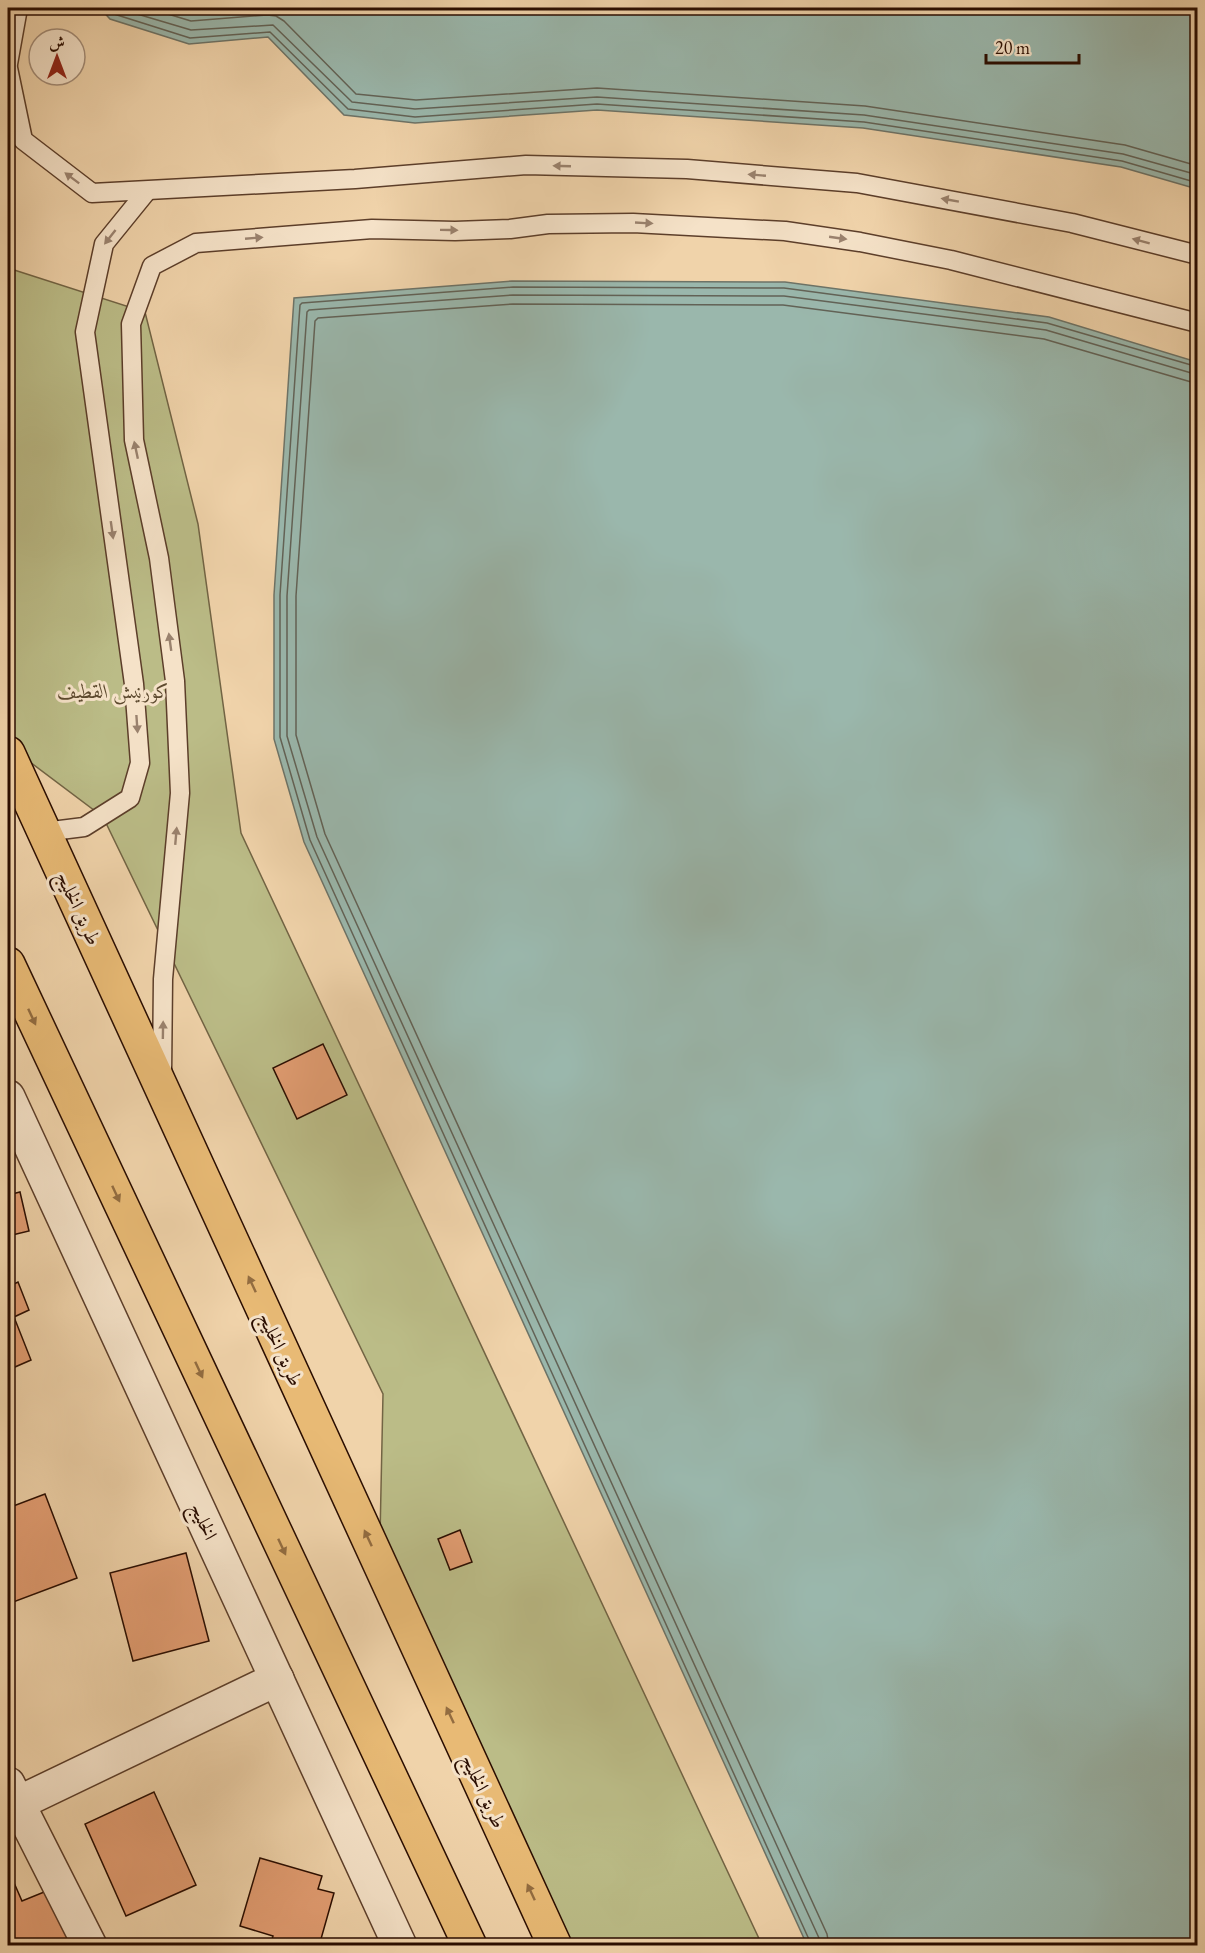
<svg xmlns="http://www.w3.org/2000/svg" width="1205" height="1953" font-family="'EB Garamond',Amiri,serif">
	<rect width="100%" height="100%" fill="#f0d3aa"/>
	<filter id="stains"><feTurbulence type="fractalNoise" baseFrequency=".00333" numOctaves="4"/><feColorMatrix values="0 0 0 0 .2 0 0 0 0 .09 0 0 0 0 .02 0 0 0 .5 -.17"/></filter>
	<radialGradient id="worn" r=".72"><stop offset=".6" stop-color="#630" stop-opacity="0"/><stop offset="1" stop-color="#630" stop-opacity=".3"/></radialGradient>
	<polygon fill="#bbbc87" stroke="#726444" stroke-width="1.5" points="8,268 145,312 198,524 241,833 762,1945 569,1945 380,1537 383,1394 103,817 14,750 8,736"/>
	<g fill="#9ab7ac" stroke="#6d7367" stroke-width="1.5">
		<polygon points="100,8 1197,8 1197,189 1121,167 863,128 597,110 415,123 344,115 268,37 189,44 110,19"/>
		<polygon points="512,281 785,282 1049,317 1197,362 1197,1945 807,1945 304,842 274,739 274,595 294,298"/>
	</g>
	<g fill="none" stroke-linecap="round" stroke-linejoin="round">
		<g stroke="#626256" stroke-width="1.5">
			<polyline points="108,8 114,14 190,38 270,32 348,109 415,117 597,104 864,122 1122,161 1198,183"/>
			<polyline points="117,8 191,30 273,25 352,102 415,109 597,97 864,115 1123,154 1198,175"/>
			<polyline points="148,8 191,21 267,15 276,16 284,21 356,94 416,100 597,88 865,106 1125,145 1198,166"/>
			<polyline points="812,1946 310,840 280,737 280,595 300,305 302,303 513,287 784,288 1047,323 1198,367"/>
			<polyline points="820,1946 819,1938 317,837 287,736 287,596 307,312 309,310 513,295 784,296 1046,330 1198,375"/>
			<polyline points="829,1946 827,1934 325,834 296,735 296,596 315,321 318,318 513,304 783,305 1044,339 1198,384"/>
		</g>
	</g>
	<g fill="#e29d72" stroke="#2a0d00" stroke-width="1.5">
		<polygon points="323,1044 347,1095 297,1119 273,1068"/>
		<polygon points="20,1192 29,1231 8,1236 8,1195"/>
		<polygon points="18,1282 29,1310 14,1317 31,1360 8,1370 8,1287"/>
		<polygon points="45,1494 77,1578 8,1604 8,1508"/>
		<polygon points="460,1530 472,1562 450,1570 438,1539"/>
		<polygon points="186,1553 209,1641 133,1661 110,1573"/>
		<polygon points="154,1792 196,1885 126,1916 85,1824"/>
		<polygon points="260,1858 322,1876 318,1889 334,1893 319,1946 270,1946 273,1936 240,1926"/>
		<polygon points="8,1869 22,1901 49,1890 71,1945 8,1946"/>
	</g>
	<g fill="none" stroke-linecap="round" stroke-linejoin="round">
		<g stroke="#5c3e2a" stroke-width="21">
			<g id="service">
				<polyline points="8,64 18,8"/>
				<polyline points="8,68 23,140 92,193 355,179 526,165 687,169 857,183 1072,223 1198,255"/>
				<polyline points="44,832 84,827 130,798 140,763 134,684 85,332 104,244 147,191"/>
				<polyline points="162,1075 163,979 180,793 175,681 159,558 134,440 131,324 152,266 196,243 372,229 455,231 510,229 548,224 633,223 785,231 860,242 951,260 1198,323"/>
			</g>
		</g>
		<g stroke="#5c3e2a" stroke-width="36">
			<g id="minor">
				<polyline points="8,1097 400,1946"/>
				<polyline points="8,1784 90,1946"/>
				<polyline points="8,1808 277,1679"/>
			</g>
		</g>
		<g stroke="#2a0d00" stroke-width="36">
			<g id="primary">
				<polyline points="8,753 555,1946"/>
				<polyline points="8,964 470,1946"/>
			</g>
		</g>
		<use href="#service" stroke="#f5e2c8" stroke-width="18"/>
		<use href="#minor" stroke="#f5e2c8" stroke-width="33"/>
		<use href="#primary" stroke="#e8ba75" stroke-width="33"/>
	</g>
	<defs><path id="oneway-solid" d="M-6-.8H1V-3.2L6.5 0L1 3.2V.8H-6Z" transform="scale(1.5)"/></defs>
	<g fill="#9a826e">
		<use href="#oneway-solid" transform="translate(562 166) rotate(-178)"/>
		<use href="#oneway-solid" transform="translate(757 175) rotate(-175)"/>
		<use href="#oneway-solid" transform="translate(72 178) rotate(-143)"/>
		<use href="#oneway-solid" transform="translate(950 200) rotate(-170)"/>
		<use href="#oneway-solid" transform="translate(644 223) rotate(3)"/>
		<use href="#oneway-solid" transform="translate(449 230) rotate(1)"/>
		<use href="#oneway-solid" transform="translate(110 237) rotate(128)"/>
		<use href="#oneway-solid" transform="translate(254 238) rotate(-5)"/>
		<use href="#oneway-solid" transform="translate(838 238) rotate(8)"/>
		<use href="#oneway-solid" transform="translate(1141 241) rotate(-165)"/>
		<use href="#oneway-solid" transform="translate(136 450) rotate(-102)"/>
		<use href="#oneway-solid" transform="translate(112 530) rotate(82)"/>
		<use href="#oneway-solid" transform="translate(170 642) rotate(-98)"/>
		<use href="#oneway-solid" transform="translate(137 724) rotate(86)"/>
		<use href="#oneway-solid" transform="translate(176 836) rotate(-85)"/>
		<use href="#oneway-solid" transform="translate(163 1030) rotate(-89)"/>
	</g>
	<g fill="#926c40">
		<use href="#oneway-solid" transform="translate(32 1017) rotate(65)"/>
		<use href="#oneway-solid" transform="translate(116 1194) rotate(65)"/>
		<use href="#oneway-solid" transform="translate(252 1284) rotate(-115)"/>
		<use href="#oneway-solid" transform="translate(199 1370) rotate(65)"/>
		<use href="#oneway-solid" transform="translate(368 1538) rotate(-115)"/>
		<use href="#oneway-solid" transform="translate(282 1547) rotate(65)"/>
		<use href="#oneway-solid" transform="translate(450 1715) rotate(-115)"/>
		<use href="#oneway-solid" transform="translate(531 1892) rotate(-115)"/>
	</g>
	<g text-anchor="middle" stroke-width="6" stroke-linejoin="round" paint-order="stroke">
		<g font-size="20" font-style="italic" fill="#5d4a2f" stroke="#f5e2c8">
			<text x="114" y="698">كورنيش القطيف</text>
		</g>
		<g font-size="20" fill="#2a0d00" stroke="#f5e2c8">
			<text transform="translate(79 908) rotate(65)" y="7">طريق الخليج</text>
			<text transform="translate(281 1349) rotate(65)" y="7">طريق الخليج</text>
			<text transform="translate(204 1521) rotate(65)" y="7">الخليج</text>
			<text transform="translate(484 1791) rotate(65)" y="7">طريق الخليج</text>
		</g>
	</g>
	<rect width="1205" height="1953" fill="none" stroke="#f0d3aa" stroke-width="30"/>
	<rect x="9" y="9" width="1187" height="1935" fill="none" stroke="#2a0d00" stroke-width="3"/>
	<rect x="15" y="15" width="1175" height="1923" fill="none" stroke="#2a0d00" stroke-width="1.5"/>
	<g transform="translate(57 57)"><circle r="28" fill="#f5e2c8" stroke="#a48d78" stroke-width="1.5"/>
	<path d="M0-4.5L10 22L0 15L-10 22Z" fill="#8f2418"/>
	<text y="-9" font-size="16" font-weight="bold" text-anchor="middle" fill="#2a0d00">ش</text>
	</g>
	<path d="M986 54v9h93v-9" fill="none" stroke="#2a0d00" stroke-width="3"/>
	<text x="995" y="54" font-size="18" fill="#2a0d00" stroke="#f5e2c8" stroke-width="4.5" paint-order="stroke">20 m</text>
	<rect width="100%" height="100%" filter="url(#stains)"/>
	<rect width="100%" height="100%" fill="url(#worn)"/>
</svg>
